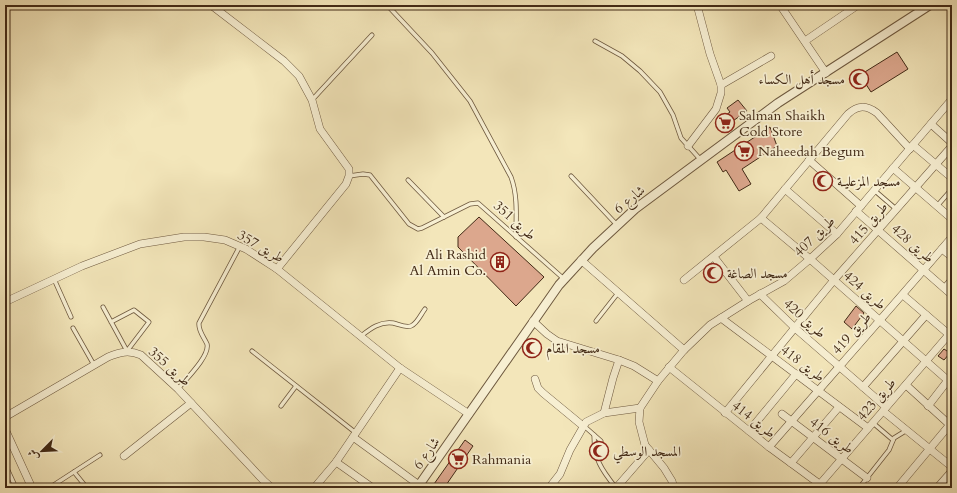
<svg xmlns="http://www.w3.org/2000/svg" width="957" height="493" font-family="Cardo,Amiri,serif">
	<rect width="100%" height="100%" fill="#f3e6ba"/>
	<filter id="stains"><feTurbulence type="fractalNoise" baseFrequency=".005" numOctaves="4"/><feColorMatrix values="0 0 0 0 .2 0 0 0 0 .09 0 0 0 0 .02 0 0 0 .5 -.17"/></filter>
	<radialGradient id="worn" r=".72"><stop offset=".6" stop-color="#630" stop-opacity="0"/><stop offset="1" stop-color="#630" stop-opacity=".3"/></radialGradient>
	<g fill="#dca78d" stroke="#422a16">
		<polygon points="897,52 908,69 871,92 860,75"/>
		<polygon points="738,100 747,111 723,128 718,121 730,112 727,108"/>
		<polygon points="770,127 777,146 742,169 751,184 739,191 726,170 723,172 717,162"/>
		<polygon points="479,217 544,277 516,306 458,247 458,237"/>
		<polygon points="856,306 864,313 852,329 844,322"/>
		<polygon points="944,349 950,353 944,360 938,356"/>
		<polygon points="465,440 473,446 444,488 440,488 434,484"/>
	</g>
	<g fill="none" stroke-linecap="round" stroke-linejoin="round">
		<g stroke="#6e593f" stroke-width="5">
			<g id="service">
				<path d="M387,5L432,53L470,101L511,177C518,196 516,216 516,237"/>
				<polyline points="595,41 622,56 640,71 660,92 673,115 681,138 700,159"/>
				<polyline points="312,100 372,35"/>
				<polyline points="349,176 363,174 370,175 409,224 418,229 422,228 470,204 478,203 564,279"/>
				<polyline points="571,176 617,225"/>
				<polyline points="408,180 444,217"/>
				<polyline points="874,190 896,209"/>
				<polyline points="937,206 952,189"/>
				<polyline points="54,279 71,317"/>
				<polyline points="103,307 127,351 149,322 134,310 111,322"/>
				<polyline points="596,321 618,293"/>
				<polyline points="73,328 94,365"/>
				<path d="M361,336C370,329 380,321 393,323C398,324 405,328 411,326C417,324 421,314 425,309"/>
				<polyline points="252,351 356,433"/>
				<path d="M178,389C186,379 210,356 207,344C204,337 198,331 199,323L240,246"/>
				<polyline points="281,406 296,386"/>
				<polyline points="873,423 893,440"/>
				<polyline points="584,426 601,441"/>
				<path d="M594,435C594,459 601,469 616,488"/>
				<polyline points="5,464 16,488"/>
				<polyline points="74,472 87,488"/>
				<polyline points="49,488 100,455"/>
				<polyline points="859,488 889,450 894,438 907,430"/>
			</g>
		</g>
		<g stroke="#6e593f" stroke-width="8">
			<g id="minor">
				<polyline points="211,5 284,61 299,76 312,100 320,129 349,169 349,176 346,184 277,269"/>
				<polyline points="780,5 826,73"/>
				<polyline points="805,41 858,5"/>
				<polyline points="721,85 771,56"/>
				<polyline points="931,124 952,143"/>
				<polyline points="913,145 952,178"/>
				<polyline points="688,146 716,109 721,93 721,85 710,54 697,5"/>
				<polyline points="809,160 861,206"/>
				<polyline points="893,168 952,219"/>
				<polyline points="785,189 837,234"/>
				<polyline points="856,211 952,295"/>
				<polyline points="761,218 810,259 952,384"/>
				<polyline points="942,249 952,257"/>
				<polyline points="714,257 748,301"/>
				<polyline points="581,260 684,350"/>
				<path d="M684,280L761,218L848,114C858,105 866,105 877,113L910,149"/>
				<polyline points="945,288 952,280"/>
				<polyline points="760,294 795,328 886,407"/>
				<polyline points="903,295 952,337"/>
				<polyline points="5,302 82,266 140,244 184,237 204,237 225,240 246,249 277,269 400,368 469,414"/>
				<polyline points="721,318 868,428"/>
				<polyline points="533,321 547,334 557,341 619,360 634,366 658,381"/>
				<polyline points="669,367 769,447 825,488"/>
				<polyline points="535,379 538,388 543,393 583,426"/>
				<polyline points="906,385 950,425"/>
				<polyline points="863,387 926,315"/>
				<polyline points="928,406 952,375"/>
				<polyline points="883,411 952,467"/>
				<polyline points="604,413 613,378 619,360"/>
				<polyline points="725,413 834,280 952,146"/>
				<polyline points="782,414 867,478"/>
				<path d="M5,417L108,357C120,352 129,350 141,355L178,389L264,481L272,488"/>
				<polyline points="5,429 32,488"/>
				<polyline points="749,431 796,374"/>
				<polyline points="353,437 419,485"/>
				<path d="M769,447C830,377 892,307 952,237"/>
				<polyline points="124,456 191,403"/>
				<polyline points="336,462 373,488"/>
				<polyline points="791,463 839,407"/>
				<polyline points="820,484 952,331"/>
				<polyline points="314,488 336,462 400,368"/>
				<polyline points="549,488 560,474 570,450 586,422 604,413 640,408"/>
				<polyline points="616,488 649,450"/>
				<polyline points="674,488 672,481 664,468 645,445 639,422 640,408 658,381 684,350 710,325 748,301 784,281 810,259 837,234 952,99"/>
				<polyline points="897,488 952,422"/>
				<polyline points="937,488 952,471"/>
			</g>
		</g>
		<g stroke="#6e593f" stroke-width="10">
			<polyline id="tertiary" points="417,488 559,285 593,248 635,209 778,103 930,5"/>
		</g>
		<use href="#service" stroke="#f7efd2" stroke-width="3.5"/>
		<use href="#minor" stroke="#f7efd2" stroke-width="7"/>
		<use href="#tertiary" stroke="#f7efd2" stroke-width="8"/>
	</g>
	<defs>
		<g id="mosque-ring" transform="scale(1)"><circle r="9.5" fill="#f7efd2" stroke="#8f2418" stroke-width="1.5"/><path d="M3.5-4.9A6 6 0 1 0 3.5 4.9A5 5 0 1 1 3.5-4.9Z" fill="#8f2418"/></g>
		<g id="supermarket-ring" transform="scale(1)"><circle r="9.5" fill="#f7efd2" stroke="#8f2418" stroke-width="1.5"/><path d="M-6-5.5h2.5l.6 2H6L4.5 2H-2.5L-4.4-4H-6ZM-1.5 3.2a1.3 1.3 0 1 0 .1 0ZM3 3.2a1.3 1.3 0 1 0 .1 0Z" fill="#8f2418"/></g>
		<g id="building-ring" transform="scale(1)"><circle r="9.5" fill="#f7efd2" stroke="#8f2418" stroke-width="1.5"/><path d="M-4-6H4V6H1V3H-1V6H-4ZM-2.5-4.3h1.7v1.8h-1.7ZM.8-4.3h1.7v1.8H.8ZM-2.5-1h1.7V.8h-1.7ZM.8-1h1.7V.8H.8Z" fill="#8f2418"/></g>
	</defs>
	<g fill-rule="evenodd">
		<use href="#mosque-ring" x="859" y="79"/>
		<use href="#supermarket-ring" x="725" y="123"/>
		<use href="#supermarket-ring" x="744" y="151"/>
		<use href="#mosque-ring" x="823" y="181"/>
		<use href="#building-ring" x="500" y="262"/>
		<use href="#mosque-ring" x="713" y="273"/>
		<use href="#mosque-ring" x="532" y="348"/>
		<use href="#mosque-ring" x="599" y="451"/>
		<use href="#supermarket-ring" x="458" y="459"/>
	</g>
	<g text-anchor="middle" stroke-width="3.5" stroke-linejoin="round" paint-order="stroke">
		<g font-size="14" fill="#422a16" stroke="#f7efd2" text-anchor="start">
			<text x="845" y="84" text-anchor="end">مسجد أهل الكساء</text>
			<text x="739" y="120">Salman Shaikh<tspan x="739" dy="16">Cold Store</tspan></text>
			<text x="758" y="156">Naheedah Begum</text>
			<text x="837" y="186">مسجد المزعليـة</text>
			<text x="486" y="259" text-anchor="end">Ali Rashid<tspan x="486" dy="16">Al Amin Co.</tspan></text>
			<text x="727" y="278">مسجد الصاغة</text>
			<text x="546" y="353">مسجد المقام</text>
			<text x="613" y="456">المسجد الوسطي</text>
			<text x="472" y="464">Rahmania</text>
		</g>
		<g font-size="14" fill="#422a16" stroke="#f7efd2">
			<text transform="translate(629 199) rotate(-39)" y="5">شارع 6</text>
			<text transform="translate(515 220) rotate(42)" y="5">طريق 351</text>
			<text transform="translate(868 223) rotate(-49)" y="5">طريق 415</text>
			<text transform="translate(814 236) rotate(-44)" y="5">طريق 407</text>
			<text transform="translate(913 243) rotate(41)" y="5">طريق 428</text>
			<text transform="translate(261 246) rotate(30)" y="5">طريق 357</text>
			<text transform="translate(865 290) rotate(41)" y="5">طريق 424</text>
			<text transform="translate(805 318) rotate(42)" y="5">طريق 420</text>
			<text transform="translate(851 333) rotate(-48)" y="5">طريق 419</text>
			<text transform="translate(803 363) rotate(37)" y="5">طريق 418</text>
			<text transform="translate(170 366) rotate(42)" y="5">طريق 355</text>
			<text transform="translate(876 399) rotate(-49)" y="5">طريق 423</text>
			<text transform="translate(754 419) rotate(38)" y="5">طريق 414</text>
			<text transform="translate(832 435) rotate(37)" y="5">طريق 416</text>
			<text transform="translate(426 453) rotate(-55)" y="5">شارع 6</text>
		</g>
	</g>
	<rect width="957" height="493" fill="none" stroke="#f3e6ba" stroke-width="20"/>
	<rect x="6" y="6" width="945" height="481" fill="none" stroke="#422a16" stroke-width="2"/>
	<rect x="10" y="10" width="937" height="473" fill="none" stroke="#422a16"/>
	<g transform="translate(42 451) rotate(246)" stroke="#f7efd2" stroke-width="3" paint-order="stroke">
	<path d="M0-3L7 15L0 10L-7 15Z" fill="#422a16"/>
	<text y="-6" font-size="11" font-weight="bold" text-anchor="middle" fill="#422a16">ش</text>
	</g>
	<rect width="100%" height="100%" filter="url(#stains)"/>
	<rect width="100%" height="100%" fill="url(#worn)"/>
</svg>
